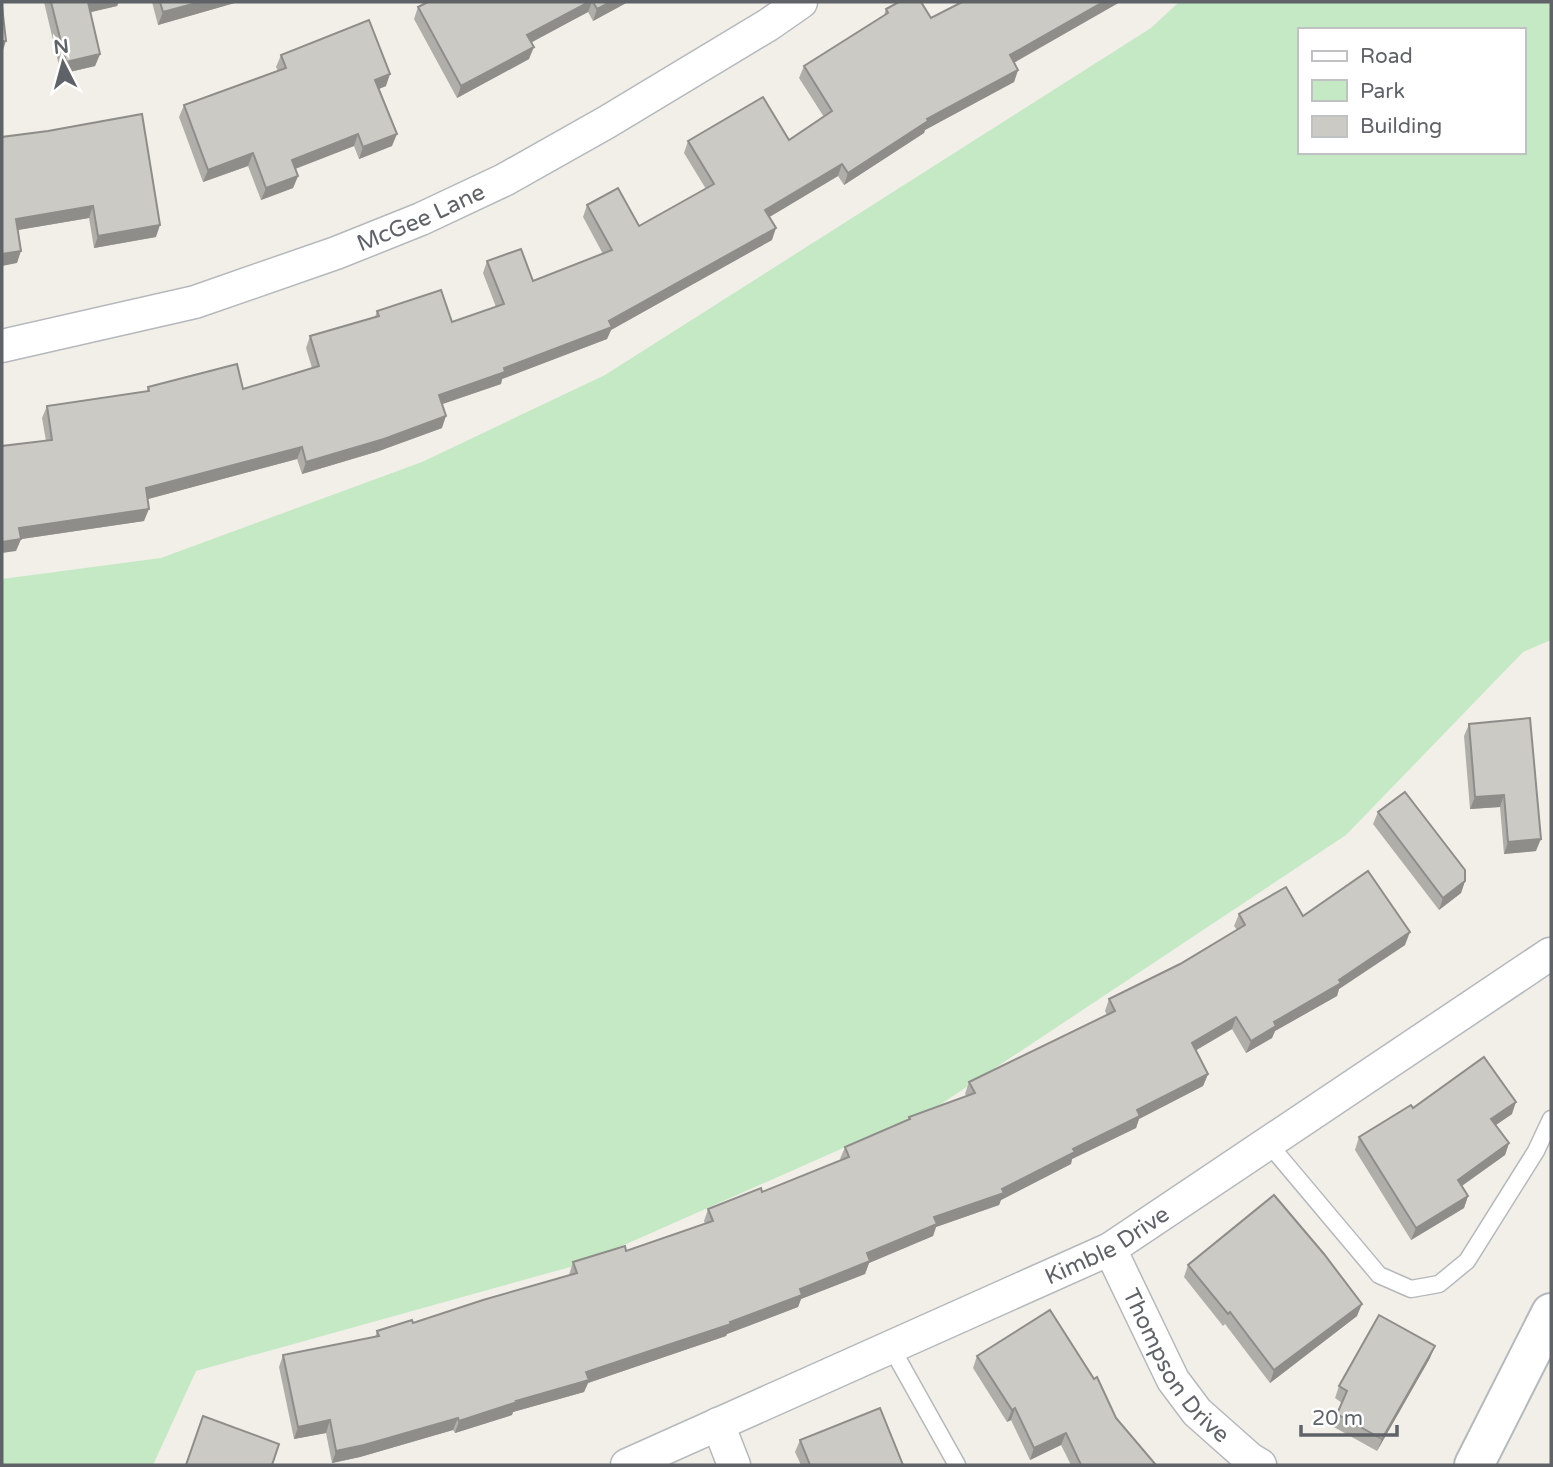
<svg xmlns="http://www.w3.org/2000/svg" width="1553" height="1467" font-family="'Varela Round',sans-serif">
	<rect width="100%" height="100%" fill="#f1efe8"/>
	<path fill="#c5e8c5" fill-rule="evenodd" d="M1179,2H1551V640L1523,652L1346,835L938,1106L581,1264L196,1371L153,1465H2V579L161,558L422,462L605,375L1151,28ZM1299,30H1523V152H1299Z"/>
	<g fill="none" stroke-linecap="round" stroke-linejoin="round">
		<g stroke="#b5b8bc" stroke-width="19">
			<g id="service">
				<polyline points="1268,1143 1379,1275 1411,1289 1439,1284 1467,1261 1536,1151 1551,1119"/>
				<polyline points="891,1347 957,1465"/>
			</g>
		</g>
		<g stroke="#b5b8bc" stroke-width="35">
			<g id="minor">
				<path id="s1" d="M2,346L195,302L336,253L421,219L504,180L607,122L768,25L801,2"/>
				<path id="s2" d="M1110,1249L1173,1380L1197,1412L1250,1459L1260,1465"/>
				<polyline points="718,1424 734,1465"/>
				<path id="s3" d="M627,1465L1110,1249L1550,954"/>
			</g>
		</g>
		<g stroke="#b5b8bc" stroke-width="42">
			<polyline id="tertiary" points="1474,1465 1551,1313"/>
		</g>
		<use href="#service" stroke="#fff" stroke-width="16"/>
		<use href="#minor" stroke="#fff" stroke-width="32"/>
		<use href="#tertiary" stroke="#fff" stroke-width="38"/>
	</g>
	<g fill="#afaea9">
		<polygon points="44,2 119,2 117,6 90,12 100,54 95,66 61,74"/>
		<polygon points="152,2 238,2 158,25"/>
		<polygon points="428,2 628,2 593,21 588,12 531,42 529,59 457,98 414,19 418,7"/>
		<polygon points="962,2 1120,2 1014,63 1018,70 1014,82 925,130 924,133 844,185 838,176 769,217 772,240 611,330 607,339 502,379 501,384 442,404 442,428 379,451 302,474 297,459 147,499 144,521 21,539 16,551 46,441 42,418 47,406 147,391 148,387 243,389 312,368 306,348 310,336 375,317 377,311 452,322 496,307 483,273 487,261 533,281 603,254 583,217 587,205 639,226 706,189 684,153 688,141 789,140 824,117 799,78 804,66 884,15 886,9 931,18"/>
		<polygon points="281,55 386,86 379,89 392,146 359,159 354,146 295,169 298,176 293,188 261,200 248,166 203,182 179,117 184,105 278,71 276,67"/>
		<polygon points="2,137 156,237 94,248 89,218 18,230 17,263"/>
		<polygon points="1469,724 1536,851 1504,854 1500,807 1470,809 1464,736"/>
		<polygon points="1378,812 1465,881 1461,893 1439,910 1373,824"/>
		<polygon points="1239,914 1303,916 1405,945 1339,989 1337,996 1275,1031 1272,1038 1246,1053 1232,1029 1196,1050 1208,1074 1203,1086 1139,1119 1136,1128 1072,1159 1071,1164 1001,1200 999,1205 936,1227 933,1236 869,1263 865,1274 801,1299 798,1307 727,1334 726,1336 588,1383 584,1392 513,1412 512,1415 455,1433 453,1430 360,1457 332,1463 326,1433 294,1439 279,1367 283,1355 375,1337 377,1331 413,1323 569,1275 573,1262 626,1251 705,1224 704,1221 708,1209 762,1192 841,1160 840,1159 845,1147 908,1120 909,1117 967,1096 965,1094 969,1082 1107,1015 1105,1011 1109,999 1180,964 1237,930 1234,926"/>
		<polygon points="1413,1108 1512,1114 1496,1125 1509,1143 1505,1155 1462,1186 1468,1196 1464,1208 1411,1240 1355,1150 1359,1137"/>
		<polygon points="1188,1265 1357,1316 1270,1383 1225,1324 1223,1326 1184,1277"/>
		<polygon points="977,1356 1116,1418 1156,1465 1071,1465 1061,1445 1030,1460 1011,1420 1007,1422 973,1368"/>
		<polygon points="1430,1358 1377,1451 1332,1426 1342,1403 1335,1398 1339,1386"/>
		<polygon points="800,1440 903,1465 801,1465 795,1452"/>
	</g>
	<g fill="#8f8d8a">
		<polygon points="88,2 119,2 117,6 83,14"/>
		<polygon points="200,2 238,2 158,25 163,12"/>
		<polygon points="589,2 592,2 588,12 523,47 527,35"/>
		<polygon points="611,2 628,2 593,21 597,9"/>
		<polygon points="1103,2 1120,2 1006,67 1010,55"/>
		<polygon points="2,41 6,41 2,53"/>
		<polygon points="534,47 529,59 457,98 461,86"/>
		<polygon points="100,54 95,66 61,74 66,62"/>
		<polygon points="1018,70 1014,82 925,130 924,133 844,185 848,173 927,119"/>
		<polygon points="390,74 386,86 371,92 375,80"/>
		<polygon points="358,134 354,146 287,172 292,160"/>
		<polygon points="397,134 392,146 359,159 363,147"/>
		<polygon points="253,153 248,166 203,182 208,170"/>
		<polygon points="842,164 838,176 761,222 765,210"/>
		<polygon points="298,176 293,188 261,200 266,188"/>
		<polygon points="93,206 89,218 12,231 16,219"/>
		<polygon points="160,225 156,237 94,248 98,236"/>
		<polygon points="776,228 772,240 611,330 607,339 502,379 501,384 434,407 439,395 504,368 609,321"/>
		<polygon points="21,251 17,263 2,266 2,254"/>
		<polygon points="446,416 442,428 379,451 302,474 306,462"/>
		<polygon points="302,447 297,459 141,501 146,488"/>
		<polygon points="149,509 144,521 15,540 19,528"/>
		<polygon points="21,539 16,551 2,553 2,542"/>
		<polygon points="1504,795 1500,807 1470,809 1475,797"/>
		<polygon points="1541,839 1536,851 1504,854 1508,842"/>
		<polygon points="1465,881 1461,893 1439,910 1443,898"/>
		<polygon points="1410,932 1405,945 1339,989 1337,996 1275,1031 1272,1038 1246,1053 1251,1041 1274,1022 1339,980"/>
		<polygon points="1236,1017 1232,1029 1188,1055 1192,1043"/>
		<polygon points="1208,1074 1203,1086 1139,1119 1136,1128 1072,1159 1071,1164 1001,1200 999,1205 936,1227 933,1236 869,1263 865,1274 801,1299 798,1307 727,1334 726,1336 588,1383 584,1392 513,1412 512,1415 455,1433 459,1421 516,1401 586,1372 730,1322 800,1289 934,1217 1002,1189 1073,1149 1137,1110"/>
		<polygon points="1516,1102 1512,1114 1487,1131 1491,1119"/>
		<polygon points="1509,1143 1505,1155 1453,1192 1458,1180"/>
		<polygon points="1468,1196 1464,1208 1411,1240 1416,1228"/>
		<polygon points="1362,1304 1357,1316 1270,1383 1274,1370"/>
		<polygon points="1435,1346 1430,1358 1377,1451 1382,1439"/>
		<polygon points="1015,1408 1011,1420 1007,1422 1012,1410"/>
		<polygon points="458,1418 453,1430 360,1457 332,1463 336,1451"/>
		<polygon points="330,1420 326,1433 294,1439 298,1427"/>
		<polygon points="1066,1433 1061,1445 1030,1460 1034,1448"/>
	</g>
	<g fill="#cccac5" stroke="#8f8d8a" stroke-width="2">
		<polygon points="51,2 88,2 100,54 66,62"/>
		<polygon points="160,2 200,2 163,12"/>
		<polygon points="428,2 589,2 527,35 534,47 461,86 418,7"/>
		<polygon points="593,2 611,2 597,9"/>
		<polygon points="899,2 921,2 931,18 962,2 1103,2 1010,55 1018,70 927,119 928,121 848,173 842,164 765,210 776,228 609,321 612,327 504,368 505,372 439,395 446,416 384,439 306,462 302,447 146,488 149,509 19,528 21,539 2,542 2,446 52,440 47,406 149,391 148,387 237,364 243,389 319,366 310,336 379,316 377,311 441,290 452,322 504,304 487,261 521,249 533,281 612,250 587,205 618,188 639,226 714,184 688,141 763,97 789,140 832,111 804,66 888,13 886,9"/>
		<polygon points="2,6 6,41 2,41"/>
		<polygon points="369,20 390,74 375,80 397,134 363,147 358,134 292,160 298,176 266,188 253,153 208,170 184,105 286,68 281,55"/>
		<polygon points="142,114 160,225 98,236 93,206 16,219 21,251 2,254 2,137 48,131"/>
		<polygon points="1530,718 1541,839 1508,842 1504,795 1475,797 1469,724"/>
		<polygon points="1405,792 1465,870 1465,881 1443,898 1378,812"/>
		<polygon points="1368,871 1410,932 1339,980 1341,983 1274,1022 1276,1026 1251,1041 1236,1017 1192,1043 1208,1074 1137,1110 1140,1116 1073,1149 1075,1152 1002,1189 1004,1193 934,1217 937,1224 867,1253 870,1261 800,1289 802,1295 730,1322 731,1324 586,1372 589,1380 516,1401 517,1402 459,1421 458,1418 364,1445 336,1451 330,1420 298,1427 283,1355 379,1336 377,1331 412,1320 413,1323 483,1300 577,1273 573,1262 625,1246 626,1251 713,1221 708,1209 761,1188 762,1192 849,1157 845,1147 910,1119 909,1117 975,1093 969,1082 1115,1011 1109,999 1180,964 1245,925 1239,914 1286,887 1303,916"/>
		<polygon points="1484,1057 1516,1102 1491,1119 1509,1143 1458,1180 1468,1196 1416,1228 1359,1137 1411,1105 1413,1108"/>
		<polygon points="1274,1195 1324,1254 1362,1304 1274,1370 1230,1312 1228,1314 1188,1265"/>
		<polygon points="1050,1310 1094,1379 1097,1377 1116,1418 1156,1465 1081,1465 1066,1433 1034,1448 1015,1408 1012,1410 977,1356"/>
		<polygon points="1379,1315 1435,1346 1382,1439 1337,1414 1347,1391 1339,1386"/>
		<polygon points="880,1408 903,1465 810,1465 800,1440"/>
		<polygon points="203,1416 279,1444 272,1465 186,1465"/>
	</g>
	<g text-anchor="middle" stroke-width="5" stroke-linejoin="round" paint-order="stroke">
		<g font-size="23" fill="#5f6368" stroke="#fff">
			<text dy="8" stroke="none"><textPath href="#s1" startOffset="439">McGee Lane</textPath></text>
			<text dy="8" stroke="none"><textPath href="#s3" startOffset="528">Kimble Drive</textPath></text>
			<text dy="8" stroke="none"><textPath href="#s2" startOffset="135">Thompson Drive</textPath></text>
		</g>
	</g>
	<rect width="1553" height="1467" fill="none" stroke="#5f6368" stroke-width="7"/>
	<rect x="1298" y="28" width="228" height="126" fill="#ffffff" stroke="#bfc1c3" stroke-width="2"/>
	<rect x="1312" y="51" width="35" height="10" fill="#ffffff" stroke="#bfc1c3" stroke-width="2"/>
	<text x="1360" y="63" font-size="21" fill="#5f6368">Road</text>
	<rect x="1312" y="80" width="35" height="21" fill="#c5e8c5" stroke="#bfc1c3" stroke-width="2"/>
	<text x="1360" y="98" font-size="21" fill="#5f6368">Park</text>
	<rect x="1312" y="116" width="35" height="21" fill="#cccac5" stroke="#bfc1c3" stroke-width="2"/>
	<text x="1360" y="133" font-size="21" fill="#5f6368">Building</text>
	<g transform="translate(63 63) rotate(354)" stroke="#ffffff" stroke-width="5" paint-order="stroke">
	<path d="M0-5L12 26L0 18L-12 26Z" fill="#5f6368"/>
	<text y="-10" font-size="19" font-weight="bold" text-anchor="middle" fill="#5f6368">N</text>
	</g>
	<path d="M1301 1425v10h96v-10" fill="none" stroke="#5f6368" stroke-width="3.5"/>
	<text x="1312" y="1425" font-size="21" fill="#5f6368" stroke="#ffffff" stroke-width="5" paint-order="stroke">20 m</text>
</svg>
